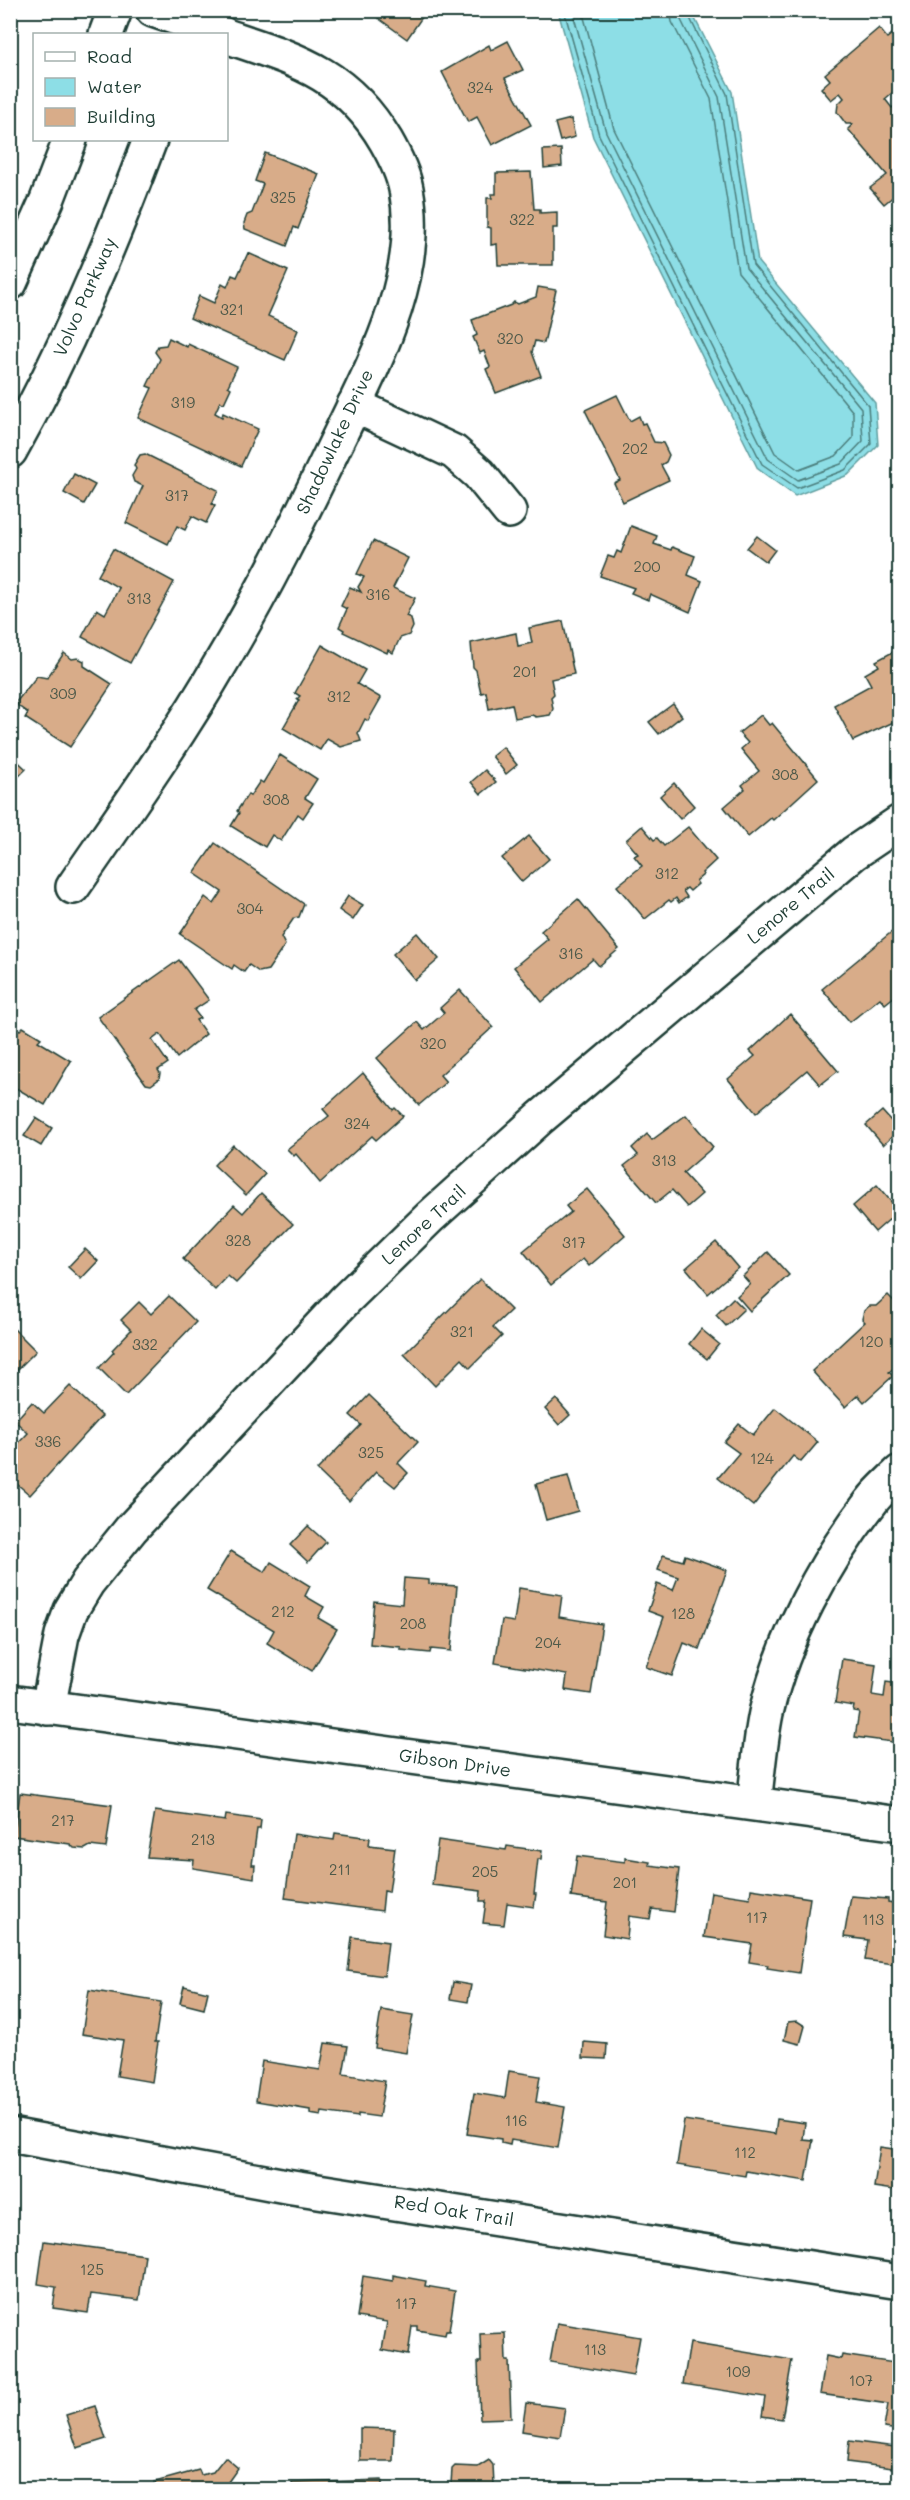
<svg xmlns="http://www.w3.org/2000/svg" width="910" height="2500" font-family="Mali,sans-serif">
	<rect width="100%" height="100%" fill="#fff"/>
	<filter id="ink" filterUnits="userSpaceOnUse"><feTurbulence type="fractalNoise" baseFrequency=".0167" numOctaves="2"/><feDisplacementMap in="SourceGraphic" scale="12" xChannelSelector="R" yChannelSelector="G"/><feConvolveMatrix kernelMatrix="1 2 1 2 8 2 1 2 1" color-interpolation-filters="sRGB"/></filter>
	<g filter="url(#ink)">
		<polygon fill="#8ddee6" stroke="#619e9f" stroke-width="1.5" points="558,11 691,11 732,92 758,262 875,403 878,445 848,475 795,496 758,469 593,137"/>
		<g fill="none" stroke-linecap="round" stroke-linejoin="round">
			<g stroke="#4b7d7b" stroke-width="1.5">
				<polyline points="564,10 599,135 762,464 797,488 845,470 871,444 868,405 753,265 727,94 686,10"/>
				<polyline points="572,10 606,132 768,459 798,480 841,464 863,441 861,408 746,268 719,97 680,18 679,10"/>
				<polyline points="582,10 614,129 775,453 799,470 836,456 853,438 853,412 738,272 711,99 672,22 670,10"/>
			</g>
		</g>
		<g fill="#d8ac89" stroke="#1f3d34" stroke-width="1.5">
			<polygon points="367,10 427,10 407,39"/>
			<polygon points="879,28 887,38 896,31 900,35 900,86 885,99 892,108 900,101 900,191 884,204 870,188 887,175 848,129 853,124 846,124 837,112 838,104 844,98 840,93 831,100 821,88 830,80 825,74"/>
			<polygon points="508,41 523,70 505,78 531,125 492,145 477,117 468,122 442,72 489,45 491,50"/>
			<polygon points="571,119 575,137 560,141 555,123"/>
			<polygon points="561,149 562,166 544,168 543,150"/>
			<polygon points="265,153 319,174 298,229 294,227 287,246 245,229 244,223 247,215 252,213 263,184 255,181"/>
			<polygon points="531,172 534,209 540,209 540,213 557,212 557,228 553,228 553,265 498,265 497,244 491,245 491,228 487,227 487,198 492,198 491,194 496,194 496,173"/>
			<polygon points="248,253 288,271 268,316 298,330 285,360 190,318 199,296 214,303 222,284 227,287 232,275 237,277"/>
			<polygon points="538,287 556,290 544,343 535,341 532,352 541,376 496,393 486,369 490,367 484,351 480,353 473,337 477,335 472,320 511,305 514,302 518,304 536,297"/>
			<polygon points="169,338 187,347 188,344 237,367 228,386 231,388 224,403 220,402 215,413 222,417 223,413 258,429 241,466 138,418 152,388 147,386 160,359 155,352 158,346 166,345"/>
			<polygon points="617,395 630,421 639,416 642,424 645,423 654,442 663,443 669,455 666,462 661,465 669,480 623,502 614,483 620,480 585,410"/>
			<polygon points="145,454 218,490 212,504 215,505 206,523 192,516 185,530 177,526 168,544 126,523 143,486 134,482 132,476 136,469 134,465 140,455"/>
			<polygon points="74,474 95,485 84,504 64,493"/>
			<polygon points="631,526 657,536 654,544 671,550 672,547 695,556 688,575 702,581 690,612 650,594 648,600 631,593 634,588 600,576 608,556 614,558 617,551 621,553"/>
			<polygon points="757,536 775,550 766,562 747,548"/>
			<polygon points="373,541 408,558 393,588 415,598 406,616 411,618 413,627 409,635 400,638 393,653 388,650 387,653 343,632 344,630 339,627 347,609 341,606 350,587 361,592 358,587 364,577 357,574"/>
			<polygon points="113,549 174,582 130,663 82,637 97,609 105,614 119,588 98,576"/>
			<polygon points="563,621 574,674 551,679 554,694 551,697 553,709 550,715 536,717 532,715 515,718 512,704 489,709 486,692 481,693 476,670 473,667 471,643 516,633 518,646 532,643 529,628"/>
			<polygon points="322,645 365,670 357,684 381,698 368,721 365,719 358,733 361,741 341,747 327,739 320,750 283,728 299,700 297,699 300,696 295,693"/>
			<polygon points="900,648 900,719 853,741 834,705 871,685 865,674 879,666 876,661"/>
			<polygon points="64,653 72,659 78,658 84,661 84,666 112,684 70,747 25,718 28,713 18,706 17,701 37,676 47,678"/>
			<polygon points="673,704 682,716 659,734 649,722"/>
			<polygon points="761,715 769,725 772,723 818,779 773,820 771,818 748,837 724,807 745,789 742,785 759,771 741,749 748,743 739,733"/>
			<polygon points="503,747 517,765 506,774 492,756"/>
			<polygon points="10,754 26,769 10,785"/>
			<polygon points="280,755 317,779 305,798 313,803 303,818 298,814 281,841 272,835 265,847 231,826 239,813 237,811 248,794 250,796 260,781 263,783"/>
			<polygon points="485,770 496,782 481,794 471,782"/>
			<polygon points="674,783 694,806 680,819 660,796"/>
			<polygon points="642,826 654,840 657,838 664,846 688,827 716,860 702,873 703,875 696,881 698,884 690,891 687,888 683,891 687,897 679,903 676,898 671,902 669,900 645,919 617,886 642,866 634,856 638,854 626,840"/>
			<polygon points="529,836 549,859 522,882 502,858"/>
			<polygon points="215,843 304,904 299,917 294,918 281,937 285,945 268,970 259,972 249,965 244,972 234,965 232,969 180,934 205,897 214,904 222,892 194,873"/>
			<polygon points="348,896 363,905 353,920 339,910"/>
			<polygon points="578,899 619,949 599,966 593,959 542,1002 514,967 548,939 541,931"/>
			<polygon points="900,925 900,992 885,1004 880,998 850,1022 822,989"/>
			<polygon points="417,933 439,959 415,980 393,954"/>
			<polygon points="179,960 209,1000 194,1010 200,1018 196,1020 206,1034 177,1058 160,1034 152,1040 168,1063 158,1070 160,1073 159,1079 151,1085 146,1084 98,1017"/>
			<polygon points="460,990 493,1027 440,1075 446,1082 419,1105 377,1058 417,1022 424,1030 444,1013 440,1008"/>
			<polygon points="790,1014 838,1071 820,1085 807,1070 756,1113 728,1079 755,1056 750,1051"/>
			<polygon points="10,1025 20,1030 23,1027 41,1038 38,1041 71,1061 45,1105 16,1088 10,1096"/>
			<polygon points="363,1073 393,1110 395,1108 403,1116 376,1140 372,1136 320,1183 296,1154 294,1156 287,1149 329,1116 323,1109"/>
			<polygon points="882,1111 899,1130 883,1145 866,1125"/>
			<polygon points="686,1115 713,1147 683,1173 702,1194 687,1207 672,1190 656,1203 624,1166 638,1155 632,1148 647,1134 652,1140"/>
			<polygon points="36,1118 52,1128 41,1146 24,1136"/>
			<polygon points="233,1145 265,1174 246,1195 214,1165"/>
			<polygon points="877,1185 899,1211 875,1232 853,1206"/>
			<polygon points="587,1189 625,1235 589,1266 583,1259 551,1285 523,1251 571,1212 566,1206"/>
			<polygon points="261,1193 293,1224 236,1283 228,1276 215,1290 183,1259 234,1205 243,1213"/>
			<polygon points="716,1242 738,1268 708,1294 686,1268"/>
			<polygon points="85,1249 98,1261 81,1279 68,1267"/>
			<polygon points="768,1252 789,1275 750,1311 737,1296 750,1284 743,1276"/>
			<polygon points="480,1279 511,1310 493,1327 502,1336 470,1368 462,1359 435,1386 404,1354"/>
			<polygon points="888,1295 900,1307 900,1363 889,1372 893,1376 864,1402 858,1395 845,1407 812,1371 865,1322 862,1319 864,1311 869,1306 876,1306"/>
			<polygon points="169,1296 196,1322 126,1395 99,1368 114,1352 112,1350 131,1330 121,1320 139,1302 151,1314"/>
			<polygon points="733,1298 744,1309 726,1326 716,1315"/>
			<polygon points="11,1326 36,1351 13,1374 10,1371"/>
			<polygon points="701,1329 719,1344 707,1359 689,1344"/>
			<polygon points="70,1386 102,1416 30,1495 10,1478 10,1452 28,1433 15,1421 32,1402 44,1413"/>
			<polygon points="369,1395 418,1442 398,1463 408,1473 395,1487 376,1472 349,1501 317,1470 361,1425 350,1415"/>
			<polygon points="556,1399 570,1415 559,1425 545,1409"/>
			<polygon points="775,1408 818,1442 801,1462 793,1456 753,1506 718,1478 739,1453 724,1442 739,1424 753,1435"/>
			<polygon points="568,1476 578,1511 546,1520 536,1484"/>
			<polygon points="308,1526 326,1542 308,1562 290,1545"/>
			<polygon points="231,1551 265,1572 271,1562 310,1586 305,1596 324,1607 318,1618 337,1629 312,1671 267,1643 274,1630 207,1590"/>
			<polygon points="663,1555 683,1561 685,1555 727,1570 699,1649 684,1643 672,1676 646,1667 664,1617 648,1611 657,1584 673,1590 678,1577 658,1570"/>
			<polygon points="404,1578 429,1580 429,1584 457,1586 451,1651 431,1649 430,1653 401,1650 401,1647 370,1644 374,1601 402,1604"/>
			<polygon points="519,1588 562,1595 559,1617 602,1624 591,1694 565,1690 567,1675 495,1663 502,1620 514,1622"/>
			<polygon points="842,1659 876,1664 872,1695 884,1697 886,1682 900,1684 900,1743 855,1737 859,1712 853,1711 854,1706 835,1703"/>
			<polygon points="20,1793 112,1805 106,1848 90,1846 85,1849 74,1848 70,1844 14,1836"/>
			<polygon points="155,1811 225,1821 226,1815 261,1820 260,1829 257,1829 252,1865 255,1865 254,1878 193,1868 194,1860 147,1857"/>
			<polygon points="335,1833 370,1838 369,1845 395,1848 389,1892 384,1891 382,1911 285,1898 294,1834 334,1840"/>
			<polygon points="438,1840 506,1850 507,1846 542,1851 541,1859 538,1859 534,1894 536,1894 534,1907 507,1903 504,1925 483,1923 486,1901 480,1901 481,1891 432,1885"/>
			<polygon points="577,1856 625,1862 625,1858 650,1862 649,1865 679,1869 674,1912 652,1909 650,1919 629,1916 627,1939 603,1935 607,1902 571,1897"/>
			<polygon points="751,1889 810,1898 799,1973 767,1968 768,1965 749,1962 752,1944 704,1937 711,1892 750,1898"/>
			<polygon points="851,1896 888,1899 888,1902 900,1904 900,1965 865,1960 868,1940 844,1937"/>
			<polygon points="352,1937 388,1942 384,1976 348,1971"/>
			<polygon points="453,1982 471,1985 468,2002 450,1999"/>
			<polygon points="184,1986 208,1992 204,2009 180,2003"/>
			<polygon points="89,1990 161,2002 155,2042 158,2042 152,2082 117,2076 123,2040 82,2034"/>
			<polygon points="381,2010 413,2015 406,2053 375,2048"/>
			<polygon points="797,2021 805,2026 800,2044 784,2040 788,2022"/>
			<polygon points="584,2042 607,2044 606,2059 583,2058"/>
			<polygon points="325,2043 348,2046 343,2074 385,2081 379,2117 358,2114 358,2117 322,2112 321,2116 310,2114 310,2110 256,2101 262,2061 320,2070"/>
			<polygon points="509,2071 540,2076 536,2102 565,2107 558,2148 511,2140 510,2145 501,2143 501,2139 467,2134 474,2093 505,2098"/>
			<polygon points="777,2119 805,2123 803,2139 813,2140 806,2181 746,2171 745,2176 677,2165 684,2120 775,2134"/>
			<polygon points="880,2147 900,2150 900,2191 874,2187"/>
			<polygon points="44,2241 145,2255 139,2300 91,2294 88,2313 53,2308 56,2287 38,2284"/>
			<polygon points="393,2275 426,2281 425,2286 455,2291 449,2331 446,2331 445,2335 417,2330 417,2326 412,2326 408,2355 382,2350 387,2322 357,2317 363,2276 393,2281"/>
			<polygon points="557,2323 640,2337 633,2376 550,2362"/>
			<polygon points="505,2333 506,2361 509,2361 511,2418 480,2419 478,2362 481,2362 480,2334"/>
			<polygon points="690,2343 792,2360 782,2419 762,2416 765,2397 683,2384"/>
			<polygon points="842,2355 895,2363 894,2367 900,2368 900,2430 884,2428 888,2404 820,2394 826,2356 841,2359"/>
			<polygon points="526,2403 565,2408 560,2437 522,2431"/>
			<polygon points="95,2406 106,2439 77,2448 66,2415"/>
			<polygon points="360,2428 394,2429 393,2461 360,2461"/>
			<polygon points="849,2441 895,2447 892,2468 847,2462"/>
			<polygon points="225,2457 238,2468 228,2482 230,2490 157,2490 155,2482 199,2470 201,2475 213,2472"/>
			<polygon points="489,2460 493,2465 494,2484 491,2490 458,2490 451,2484 452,2469 455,2466 478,2467"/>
			<polygon points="382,2480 382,2490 292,2490 292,2483"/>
		</g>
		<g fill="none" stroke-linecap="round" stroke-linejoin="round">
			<g stroke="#1f3d34" stroke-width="38">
				<g id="minor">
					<polyline points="153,10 223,34"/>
					<polyline points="106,34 115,10"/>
					<polyline points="10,283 47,200 70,140"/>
					<polyline points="354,405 454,452 479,474 509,511"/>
					<path d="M10,451C66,351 110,246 150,140"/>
					<path d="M73,887C124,813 177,739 222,661C264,591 300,518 335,445C372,368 423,276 406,189C403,173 394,155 386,141C346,73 297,60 226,36"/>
					<polyline points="10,1702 900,1824"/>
					<polyline points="48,1708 62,1635 71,1610 88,1582 131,1529 346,1299 430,1217 540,1118 854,853 900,822"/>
					<path d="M754,1803C758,1773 760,1742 766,1713C783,1639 825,1561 871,1502C879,1491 890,1482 900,1472"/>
					<polyline points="10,2135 286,2186 900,2282"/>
				</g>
			</g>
			<use href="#minor" stroke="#fff" stroke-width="33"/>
		</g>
	</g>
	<g text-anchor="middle" stroke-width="6" stroke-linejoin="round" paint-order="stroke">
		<g font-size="15" fill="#4d5949">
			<text x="480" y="93">324</text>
			<text x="283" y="203">325</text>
			<text x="522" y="225">322</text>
			<text x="232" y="315">321</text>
			<text x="510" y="344">320</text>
			<text x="183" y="408">319</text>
			<text x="635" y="454">202</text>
			<text x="177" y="501">317</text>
			<text x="647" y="572">200</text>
			<text x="378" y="600">316</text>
			<text x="139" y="604">313</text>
			<text x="525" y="677">201</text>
			<text x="63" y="699">309</text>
			<text x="339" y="702">312</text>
			<text x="785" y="780">308</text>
			<text x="276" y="805">308</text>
			<text x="667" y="879">312</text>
			<text x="250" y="914">304</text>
			<text x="571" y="959">316</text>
			<text x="433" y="1049">320</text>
			<text x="357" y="1129">324</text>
			<text x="664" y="1166">313</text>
			<text x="238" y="1246">328</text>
			<text x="574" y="1248">317</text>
			<text x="462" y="1337">321</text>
			<text x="871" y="1347">120</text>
			<text x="145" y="1350">332</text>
			<text x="48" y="1447">336</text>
			<text x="371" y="1458">325</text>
			<text x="762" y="1464">124</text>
			<text x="283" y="1617">212</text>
			<text x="683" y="1619">128</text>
			<text x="413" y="1629">208</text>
			<text x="548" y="1648">204</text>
			<text x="63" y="1826">217</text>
			<text x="203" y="1845">213</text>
			<text x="340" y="1875">211</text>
			<text x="485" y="1877">205</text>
			<text x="625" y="1888">201</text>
			<text x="757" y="1923">117</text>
			<text x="873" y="1925">113</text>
			<text x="516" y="2126">116</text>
			<text x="745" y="2158">112</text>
			<text x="92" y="2275">125</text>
			<text x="406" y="2309">117</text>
			<text x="595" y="2355">113</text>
			<text x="738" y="2377">109</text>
			<text x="861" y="2386">107</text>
		</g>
		<g font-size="18" fill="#1f3d34" stroke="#fff">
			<text transform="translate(85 297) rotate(-66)" y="6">Volvo Parkway</text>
			<text transform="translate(335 442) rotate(-65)" y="6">Shadowlake Drive</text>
			<text transform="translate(791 906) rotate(-40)" y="6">Lenore Trail</text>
			<text transform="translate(424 1225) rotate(-43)" y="6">Lenore Trail</text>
			<text transform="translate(455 1763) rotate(8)" y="6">Gibson Drive</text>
			<text transform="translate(454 2211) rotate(9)" y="6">Red Oak Trail</text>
		</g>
	</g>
	<rect width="910" height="2500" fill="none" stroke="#fff" stroke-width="36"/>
	<rect x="18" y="18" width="874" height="2464" fill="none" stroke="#1f3d34" stroke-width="2" filter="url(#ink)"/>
	<rect x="33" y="33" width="195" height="108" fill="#ffffff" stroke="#a5b1ae" stroke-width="1.5"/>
	<rect x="45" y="52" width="30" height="9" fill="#ffffff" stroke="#a5b1ae" stroke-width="1.5"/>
	<text x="87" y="63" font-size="18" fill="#1f3d34">Road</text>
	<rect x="45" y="78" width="30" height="18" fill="#8ddee6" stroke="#a5b1ae" stroke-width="1.5"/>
	<text x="87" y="93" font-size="18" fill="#1f3d34">Water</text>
	<rect x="45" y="108" width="30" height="18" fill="#d8ac89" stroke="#a5b1ae" stroke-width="1.5"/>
	<text x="87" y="123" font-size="18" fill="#1f3d34">Building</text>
</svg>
